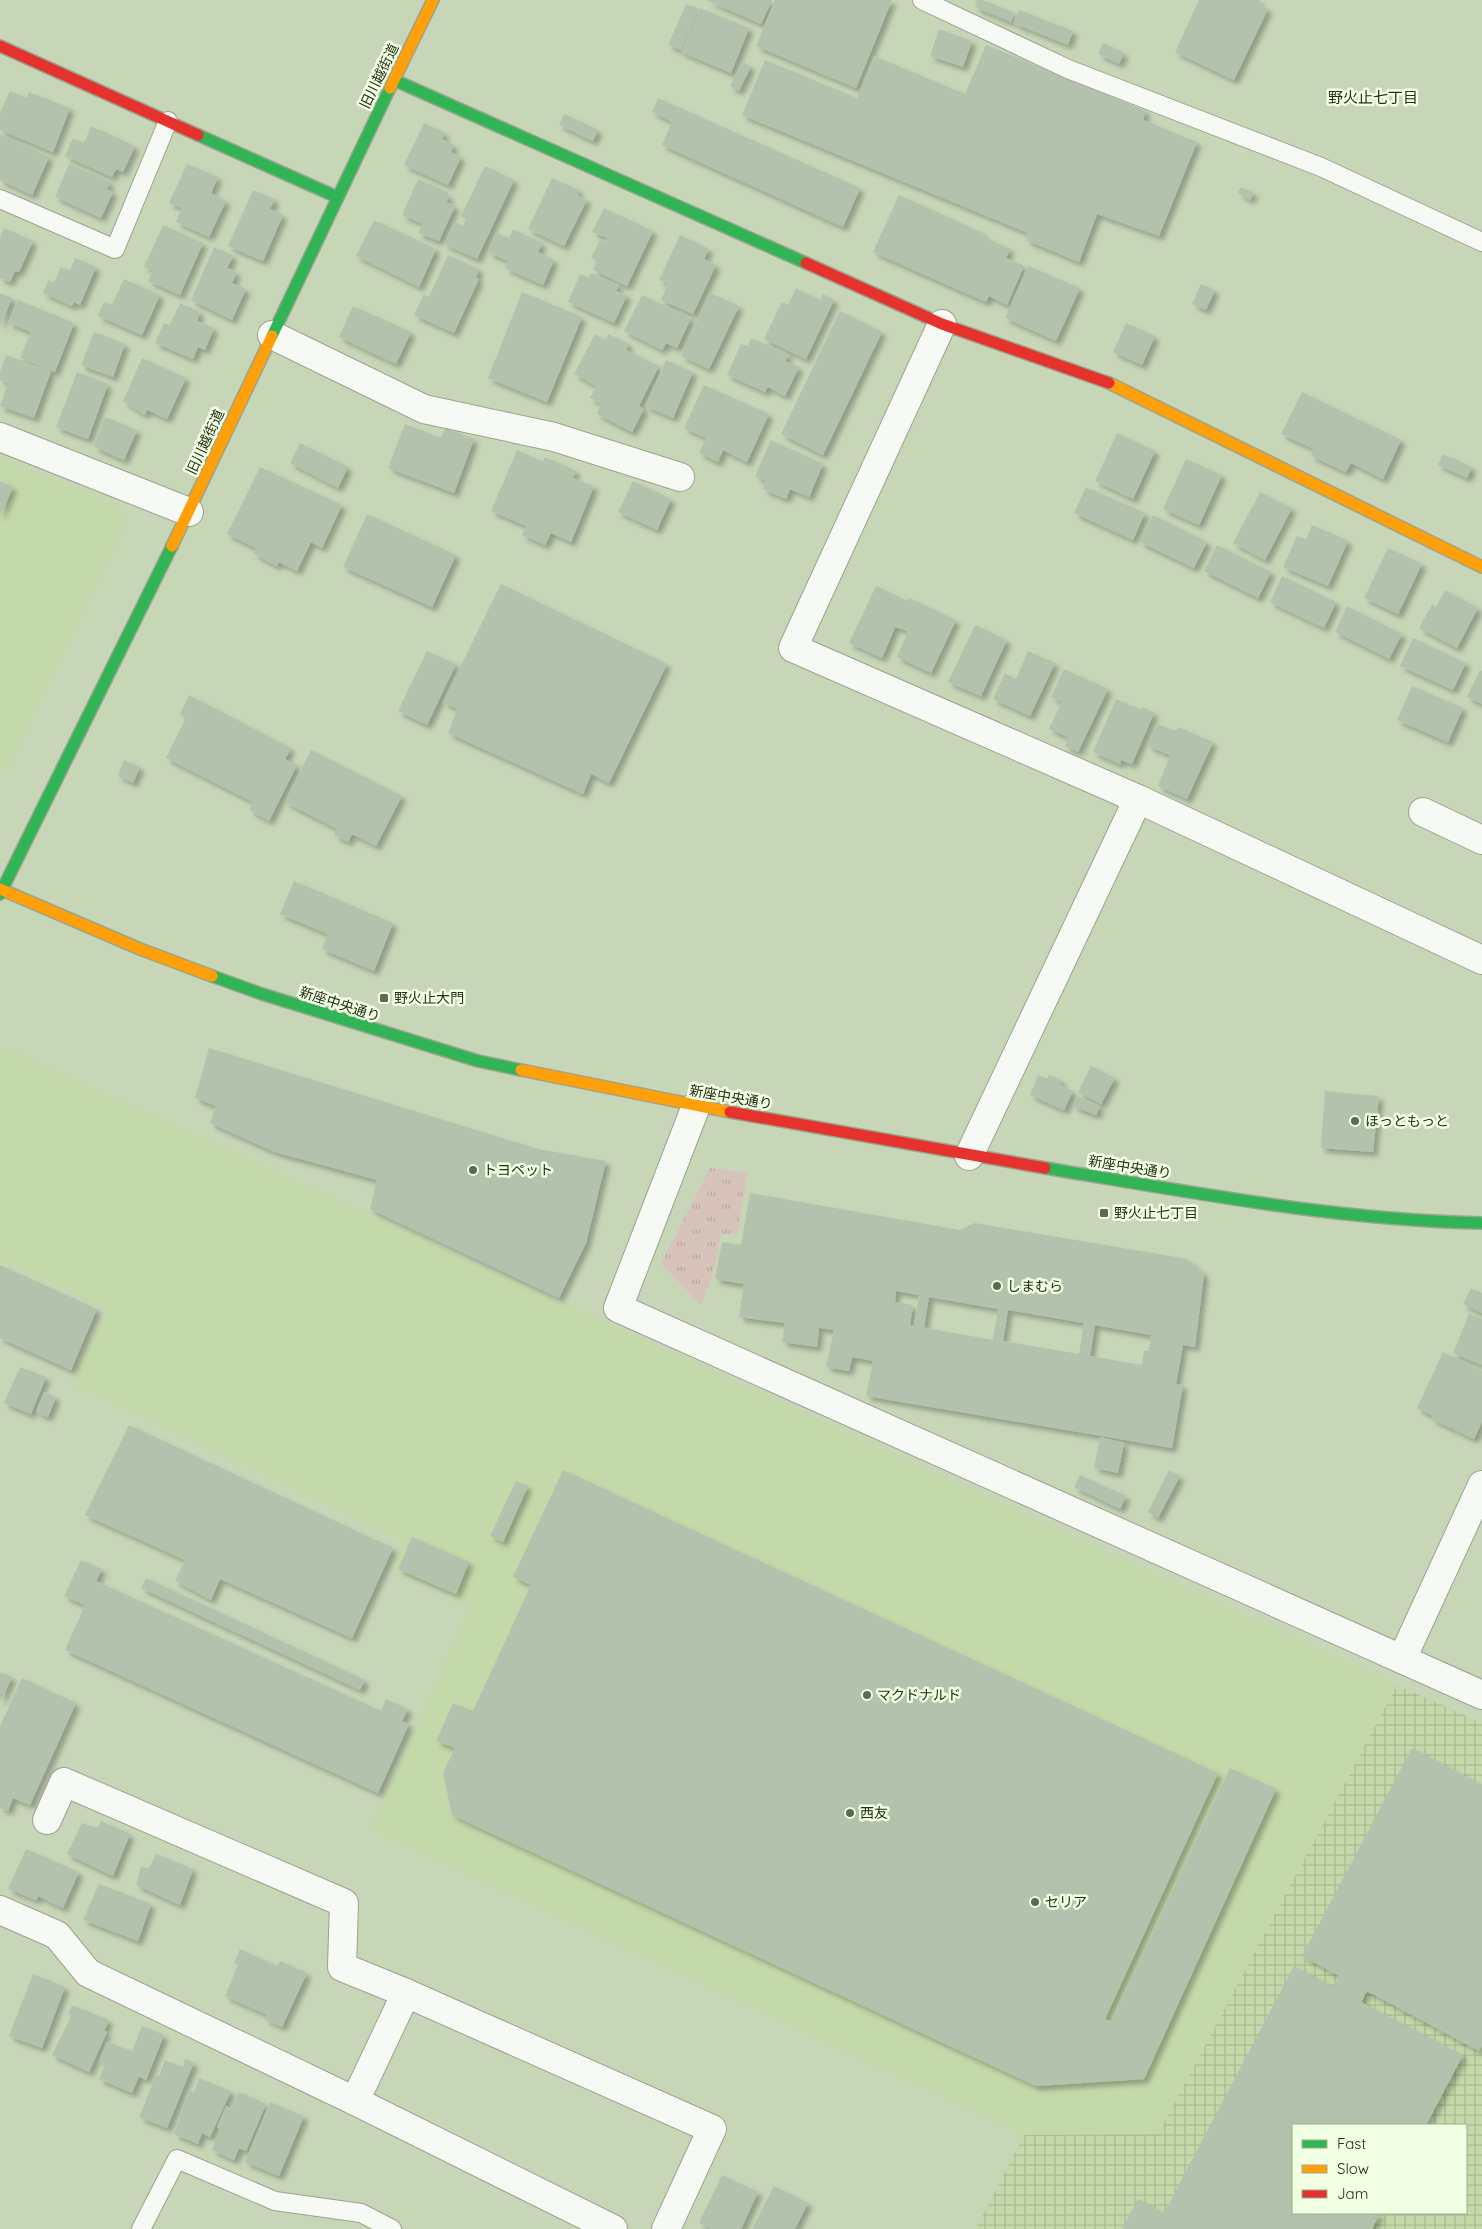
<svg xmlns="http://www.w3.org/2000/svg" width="1482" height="2229" font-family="Quicksand,'Noto Sans JP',sans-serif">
	<defs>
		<pattern id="industrial-grid" width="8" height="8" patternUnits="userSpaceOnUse" patternTransform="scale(1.25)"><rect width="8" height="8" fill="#c4d9aa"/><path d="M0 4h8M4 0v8" fill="none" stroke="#a8bb92"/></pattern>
		<pattern id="park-tufts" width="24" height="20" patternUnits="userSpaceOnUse" patternTransform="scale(1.25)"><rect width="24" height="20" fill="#d8c3ba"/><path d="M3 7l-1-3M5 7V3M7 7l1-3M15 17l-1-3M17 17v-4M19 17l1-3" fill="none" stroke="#b9a89f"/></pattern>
		<filter id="shadow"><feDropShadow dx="4.5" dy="4.5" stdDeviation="2.5" flood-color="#0004"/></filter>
	</defs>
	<rect width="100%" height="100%" fill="#c8d6b8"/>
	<g fill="#c4d9aa">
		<polygon points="0,458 118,505 125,525 9,767 0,771"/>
		<polygon points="0,1045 1397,1685 1158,2134 1024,2135 370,1829 471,1605 390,1569 402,1540 72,1384 106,1310 0,1259"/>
	</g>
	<path fill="url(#industrial-grid)" fill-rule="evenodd" d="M1397,1685L1482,1723V2229H976L1024,2135L1158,2134ZM1293,2125H1466V2213H1293Z"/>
	<polygon fill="url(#park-tufts)" points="710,1168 747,1173 738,1234 721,1234 711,1280 701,1305 661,1264"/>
	<g fill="#b3c2ac" fill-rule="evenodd" filter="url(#shadow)">
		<polygon points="706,0 772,0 761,24"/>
		<polygon points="775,0 892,0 856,88 756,46"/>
		<polygon points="977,0 983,0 1015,13 1011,22 975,7"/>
		<polygon points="1199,0 1260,0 1258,4 1268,9 1234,80 1175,52"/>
		<polygon points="686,4 699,9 681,50 668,45"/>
		<polygon points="700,8 749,28 731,73 681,52"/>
		<polygon points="1019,10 1073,31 1068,45 1013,23"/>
		<polygon points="939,29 972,41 963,67 930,56"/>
		<polygon points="1103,43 1124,53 1119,64 1098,54"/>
		<polygon points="986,45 1146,111 1143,120 1197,142 1159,236 1097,214 1079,262 1026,240 1028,233 742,115 765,60 857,98 874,56 965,94"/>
		<polygon points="742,62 751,66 739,91 730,86"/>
		<polygon points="10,91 27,98 29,92 70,108 53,152 0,130 0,113"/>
		<polygon points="658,98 860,188 843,227 662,145 672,122 652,112"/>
		<polygon points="564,114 598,130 593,141 559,125"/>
		<polygon points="424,123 445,133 442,139 454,145 451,152 461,157 448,185 404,165"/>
		<polygon points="91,126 135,146 123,172 116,169 112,177 65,156 73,138 84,143"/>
		<polygon points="0,134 49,157 32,195 0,180"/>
		<polygon points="69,164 110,182 107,189 113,192 101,218 55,197"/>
		<polygon points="187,164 218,177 211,193 226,201 209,237 176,222 182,208 169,203"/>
		<polygon points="485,166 514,180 477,259 444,244 455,222 463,226 466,219 461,216"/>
		<polygon points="552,178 579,190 577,195 587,200 564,246 528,229"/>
		<polygon points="418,179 445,191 443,194 450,196 446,202 455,206 439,241 418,233 423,224 402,215"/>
		<polygon points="1241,187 1254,193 1250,200 1238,193"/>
		<polygon points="253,190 275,199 270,209 283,215 263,261 228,246"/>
		<polygon points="899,195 983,233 982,236 1010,249 1006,258 1024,266 1007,305 989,296 986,302 873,252"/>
		<polygon points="604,208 653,231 627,286 593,270 597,261 591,258 600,240 605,243 608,238 592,232"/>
		<polygon points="374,220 436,249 419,287 356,256"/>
		<polygon points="163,225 203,243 180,295 148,281 153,270 144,267"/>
		<polygon points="4,228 33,241 19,272 15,271 10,282 0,278 0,237"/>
		<polygon points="513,229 542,243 538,252 554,260 543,285 505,268 508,261 488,252 497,233 509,238"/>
		<polygon points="680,235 709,249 704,259 716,265 693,314 661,300 668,284 659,280"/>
		<polygon points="214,247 233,256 227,268 237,272 232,283 246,289 232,320 191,300"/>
		<polygon points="448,255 479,269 476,278 479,279 454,333 414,315 424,294 429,297"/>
		<polygon points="75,258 96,267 80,305 74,302 72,306 43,293 48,280 54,282 61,267 70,271"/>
		<polygon points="1028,266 1080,288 1056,341 1005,318"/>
		<polygon points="591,273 619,285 616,291 627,295 614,323 568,302 580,274 589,278"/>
		<polygon points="124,279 160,295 142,335 98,316 104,302 112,305"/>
		<polygon points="1201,284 1215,290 1206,310 1192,304"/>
		<polygon points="796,288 820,300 823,294 834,300 806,359 764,339 782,302 788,305"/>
		<polygon points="522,292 582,317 547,402 488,378"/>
		<polygon points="0,293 12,298 0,327"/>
		<polygon points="710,293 739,306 709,369 681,356"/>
		<polygon points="642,295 691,318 677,348 666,343 662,350 624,331"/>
		<polygon points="18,300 74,323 55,372 20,358 31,332 8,323"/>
		<polygon points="180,303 200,312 197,321 214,328 205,350 198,347 193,359 155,343 164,323 170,325"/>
		<polygon points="353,306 411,332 396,364 339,337"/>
		<polygon points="840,311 882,332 823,455 781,434"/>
		<polygon points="1126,323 1155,336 1142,365 1113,352"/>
		<polygon points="94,332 125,344 113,377 81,365"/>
		<polygon points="595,334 605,340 608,334 629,344 626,350 659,366 639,406 644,409 632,432 597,414 601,404 590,398 596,386 574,374"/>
		<polygon points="751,338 789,355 785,361 799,367 785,396 768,387 765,392 727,375 741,344 748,346"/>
		<polygon points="6,355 51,371 34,418 0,406 8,383 0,380 0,372"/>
		<polygon points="142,358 186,378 167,419 147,410 145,415 123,401"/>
		<polygon points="666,360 693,372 673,418 645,406"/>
		<polygon points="77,372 108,384 88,439 56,427"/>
		<polygon points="704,385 769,414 747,462 723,450 718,462 699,453 706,438 684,428"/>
		<polygon points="1302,392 1401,440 1383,479 1351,463 1346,472 1311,456 1314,449 1281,434"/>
		<polygon points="105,417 137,430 124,460 94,447"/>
		<polygon points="405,424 441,438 445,428 474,439 454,493 388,468"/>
		<polygon points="1117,433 1155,451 1133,499 1095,481"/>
		<polygon points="771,440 823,464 809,497 790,489 786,499 763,489 766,481 755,476"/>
		<polygon points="300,443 348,467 338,488 290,463"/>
		<polygon points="517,450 543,462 545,457 576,471 573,478 594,486 571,542 551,533 545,545 522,535 526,526 491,511"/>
		<polygon points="1443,454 1472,467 1467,478 1438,465"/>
		<polygon points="1186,459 1222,475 1199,525 1163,509"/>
		<polygon points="260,467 342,505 322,548 311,542 297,571 279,562 277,566 254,554 256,548 227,534"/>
		<polygon points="0,481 13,487 0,516"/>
		<polygon points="633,481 671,499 657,530 618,512"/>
		<polygon points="1086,487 1145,513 1133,540 1074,513"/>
		<polygon points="1260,492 1292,508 1265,560 1233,543"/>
		<polygon points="367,514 456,555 432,607 343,567"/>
		<polygon points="1153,515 1207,542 1194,568 1140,542"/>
		<polygon points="1312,525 1348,541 1328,586 1283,567 1297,536 1306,539"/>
		<polygon points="1217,545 1271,572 1258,598 1204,571"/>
		<polygon points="1388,548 1422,564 1398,614 1364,598"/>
		<polygon points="1282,576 1336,602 1324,628 1270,602"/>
		<polygon points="501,584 667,664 609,783 591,774 583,794 448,733 457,709 443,702"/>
		<polygon points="876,586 907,601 909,598 956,620 931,673 897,657 908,631 895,627 882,658 849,643"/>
		<polygon points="1445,590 1478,608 1457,648 1419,628 1432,604 1436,607"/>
		<polygon points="1347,606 1402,634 1389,659 1335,632"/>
		<polygon points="975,625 1007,640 981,696 948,682"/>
		<polygon points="1413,638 1466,663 1453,690 1400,666"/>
		<polygon points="427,651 456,664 427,725 398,711"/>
		<polygon points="1028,651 1055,663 1030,716 993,699 1005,673 1016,679"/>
		<polygon points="1064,669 1108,689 1078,752 1065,746 1068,737 1049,729 1062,702 1051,697"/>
		<polygon points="1480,670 1482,671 1482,704 1467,697"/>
		<polygon points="1412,686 1463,708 1448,742 1397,720"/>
		<polygon points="189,695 291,748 285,759 297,765 269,821 249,810 253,802 166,758 186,718 180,714"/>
		<polygon points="1116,699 1141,710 1142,707 1154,713 1132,764 1121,760 1120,764 1093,752"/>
		<polygon points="1157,724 1176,731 1178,727 1213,742 1187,799 1158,786 1170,755 1148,746"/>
		<polygon points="311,750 402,796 376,846 352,834 348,842 334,835 337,829 285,802"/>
		<polygon points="124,760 140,767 133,783 118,776"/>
		<polygon points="294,881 393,923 374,971 322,949 328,934 280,914"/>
		<polygon points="209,1048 538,1149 606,1161 586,1243 559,1298 370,1209 377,1180 275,1152 210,1123 216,1106 195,1098"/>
		<polygon points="1091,1066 1115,1078 1101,1104 1078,1092"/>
		<polygon points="1049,1074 1062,1081 1060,1085 1073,1091 1064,1110 1030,1095 1038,1075 1047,1079"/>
		<polygon points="1325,1091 1379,1096 1373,1152 1321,1148"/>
		<polygon points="1077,1096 1100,1106 1096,1115 1073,1106"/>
		<path d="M750,1193L960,1230L975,1223L1187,1259L1204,1274L1195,1347L1183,1345L1176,1384L1183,1385L1172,1448L866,1396L873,1361L852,1357L849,1371L826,1367L834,1330L814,1327L819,1329L817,1347L782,1342L785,1323L739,1317L744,1284L715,1279L722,1242L741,1245ZM896,1291L919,1295L914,1325L924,1327L929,1297L998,1309L993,1340L910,1325L913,1305L895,1302ZM1008,1310L1084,1323L1079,1354L1003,1341ZM1095,1325L1151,1335L1149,1351H1144L1142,1365L1090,1356Z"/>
		<polygon points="0,1265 97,1309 71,1370 0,1338"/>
		<polygon points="1471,1288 1482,1293 1482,1313 1463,1304"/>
		<polygon points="1469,1314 1482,1319 1482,1365 1453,1353"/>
		<polygon points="1443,1352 1482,1371 1482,1422 1474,1439 1432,1419 1433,1416 1417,1408"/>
		<polygon points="20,1367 46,1377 31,1414 4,1403"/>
		<polygon points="44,1392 56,1397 48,1417 36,1412"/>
		<polygon points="129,1425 393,1548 352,1638 220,1579 211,1600 175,1581 185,1560 85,1515"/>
		<polygon points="1100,1437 1124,1443 1118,1473 1094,1468"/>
		<polygon points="563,1470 1218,1773 1105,2019 1111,2022 1230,1768 1276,1789 1144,2079 1036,2086 452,1815 443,1773 455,1748 436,1741 453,1703 473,1711 531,1585 513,1577"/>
		<polygon points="1169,1470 1180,1476 1158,1518 1148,1512"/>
		<polygon points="1080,1475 1126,1496 1120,1509 1074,1487"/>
		<polygon points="516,1481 528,1486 503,1542 490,1536"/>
		<polygon points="412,1537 469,1562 456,1594 398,1569"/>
		<polygon points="81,1560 102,1569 96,1581 381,1711 386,1699 408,1709 402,1721 409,1724 378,1793 65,1650 85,1605 64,1596"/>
		<polygon points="146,1578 365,1680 360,1690 141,1588"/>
		<polygon points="0,1672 12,1677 0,1702"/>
		<polygon points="22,1678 76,1703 30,1805 13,1798 8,1811 0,1808 0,1726"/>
		<polygon points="1412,1748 1482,1785 1482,2046 1479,2051 1367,1991 1361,2002 1463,2055 1426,2125 1293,2125 1293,2213 1380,2213 1372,2229 1122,2229 1138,2199 1164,2213 1294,1966 1334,1987 1339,1976 1302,1956"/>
		<polygon points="101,1821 130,1834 113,1876 67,1854 82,1823 98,1828"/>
		<polygon points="26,1849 79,1872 63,1908 38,1896 36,1900 8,1889"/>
		<polygon points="156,1854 193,1869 180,1905 136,1885 141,1867 149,1868"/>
		<polygon points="99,1884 151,1904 138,1941 83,1920"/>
		<polygon points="240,1949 277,1966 280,1961 307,1973 282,2027 265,2019 267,2015 225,1996 238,1965 234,1963"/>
		<polygon points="33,1974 65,1987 42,2048 9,2036"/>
		<polygon points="72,2005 109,2020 104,2031 107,2032 89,2072 52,2055 71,2016 68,2014"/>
		<polygon points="142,2026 164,2035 146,2080 139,2076 132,2093 99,2079 105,2064 99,2061 107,2042 132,2051"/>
		<polygon points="185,2059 194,2062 167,2128 139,2117 156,2075 159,2076 165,2060 183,2067"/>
		<polygon points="199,2078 231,2091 210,2137 202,2133 198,2144 174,2134 189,2090 194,2092"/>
		<polygon points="239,2092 266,2104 246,2151 239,2148 234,2160 212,2150 220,2129 217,2127 226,2106 231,2109"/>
		<polygon points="270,2102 304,2116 279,2176 245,2162"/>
		<polygon points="722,2175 758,2192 741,2229 711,2229 699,2223"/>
		<polygon points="774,2186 808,2203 795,2229 752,2229"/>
	</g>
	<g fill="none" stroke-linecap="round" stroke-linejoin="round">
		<g stroke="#99a48d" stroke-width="20">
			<g id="lane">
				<polyline points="922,0 1068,69 1321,167 1482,242"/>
				<polyline points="0,199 115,249 168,121"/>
				<polyline points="141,2229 177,2159 275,2201 361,2213 392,2229"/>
			</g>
		</g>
		<g stroke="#99a48d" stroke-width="30">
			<g id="street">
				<polyline points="942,324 793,648 1138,799 1482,960"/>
				<polyline points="272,335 424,409 554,437 680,477"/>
				<polyline points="0,437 189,512"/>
				<polyline points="1423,812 1482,840"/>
				<polyline points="696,1106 618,1308 1482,1695"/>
				<polyline points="969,1156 1138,799"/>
				<polyline points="1402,1659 1482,1485"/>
				<polyline points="47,1820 64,1782 344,1903 342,1967 406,1993 712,2129 666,2229"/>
				<polyline points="0,1910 57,1935 88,1973 355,2101 613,2229"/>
				<polyline points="355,2101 406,1993"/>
			</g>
		</g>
		<g stroke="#99a48d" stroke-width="14">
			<g id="fast">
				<polyline points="394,80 806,263"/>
				<polyline points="198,135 337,197"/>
				<polyline points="272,336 390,88"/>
				<polyline points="0,894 172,546"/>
				<polyline points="212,976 262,994 478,1061 521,1070"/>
				<path d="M1045,1168C1190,1192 1335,1220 1482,1223"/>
			</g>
		</g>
		<g stroke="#99a48d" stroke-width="14">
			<g id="slow">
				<polyline points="390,88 433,0"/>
				<polyline points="1109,383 1482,567"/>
				<polyline points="172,546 272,336"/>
				<polyline points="0,889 140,949 212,976"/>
				<polyline points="521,1070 730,1112"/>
			</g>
		</g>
		<g stroke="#99a48d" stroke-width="14">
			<g id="jam">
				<polyline points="0,46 198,135"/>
				<polyline points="806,263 942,324 1109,383"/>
				<polyline points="730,1112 1045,1168"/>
			</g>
		</g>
		<use href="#lane" stroke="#f7f9f4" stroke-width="18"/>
		<use href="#street" stroke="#f7f9f4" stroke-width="28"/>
		<use href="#fast" stroke="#30b455" stroke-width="11"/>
		<use href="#slow" stroke="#ff9f0a" stroke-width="11"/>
		<use href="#jam" stroke="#e5322d" stroke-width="11"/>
	</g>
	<g fill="#5d6950" stroke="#f1ffe3" stroke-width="2">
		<rect x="379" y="993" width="10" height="10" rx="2.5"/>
		<circle cx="1355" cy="1121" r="5"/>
		<circle cx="473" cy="1170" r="5"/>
		<rect x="1099" y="1208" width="10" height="10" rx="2.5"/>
		<circle cx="997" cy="1286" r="5"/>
		<circle cx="867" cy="1695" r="5"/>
		<circle cx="850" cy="1813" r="5"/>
		<circle cx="1035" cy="1902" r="5"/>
	</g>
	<g text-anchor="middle" stroke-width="5" stroke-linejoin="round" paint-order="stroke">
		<g font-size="14" fill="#242e18" stroke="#f1ffe3">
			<text transform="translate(379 76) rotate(-64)" y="5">旧川越街道</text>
			<text transform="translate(205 442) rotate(-65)" y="5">旧川越街道</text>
			<text transform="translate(340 1004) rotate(18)" y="5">新座中央通り</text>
			<text transform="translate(731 1097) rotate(10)" y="5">新座中央通り</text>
			<text transform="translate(1130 1167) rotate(9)" y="5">新座中央通り</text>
		</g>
		<g font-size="14" fill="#242e18" stroke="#f1ffe3" text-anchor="start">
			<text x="394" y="1003">野火止大門</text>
			<text x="1365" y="1126">ほっともっと</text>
			<text x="483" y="1175">トヨペット</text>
			<text x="1114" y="1218">野火止七丁目</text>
			<text x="1007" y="1291">しまむら</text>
			<text x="877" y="1700">マクドナルド</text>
			<text x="860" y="1818">西友</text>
			<text x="1045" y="1907">セリア</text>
		</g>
		<g font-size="15" fill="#242e18" stroke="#f1ffe3">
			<text x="1373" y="103">野火止七丁目</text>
		</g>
	</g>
	<rect x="1292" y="2124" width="175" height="90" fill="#f1ffe3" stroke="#9fab92"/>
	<rect x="1302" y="2140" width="25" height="8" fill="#30b455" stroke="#9fab92"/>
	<text x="1337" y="2149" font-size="15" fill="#242e18">Fast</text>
	<rect x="1302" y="2165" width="25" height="8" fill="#ff9f0a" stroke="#9fab92"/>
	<text x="1337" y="2174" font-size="15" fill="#242e18">Slow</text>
	<rect x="1302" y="2190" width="25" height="8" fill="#e5322d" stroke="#9fab92"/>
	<text x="1337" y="2199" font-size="15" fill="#242e18">Jam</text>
</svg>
